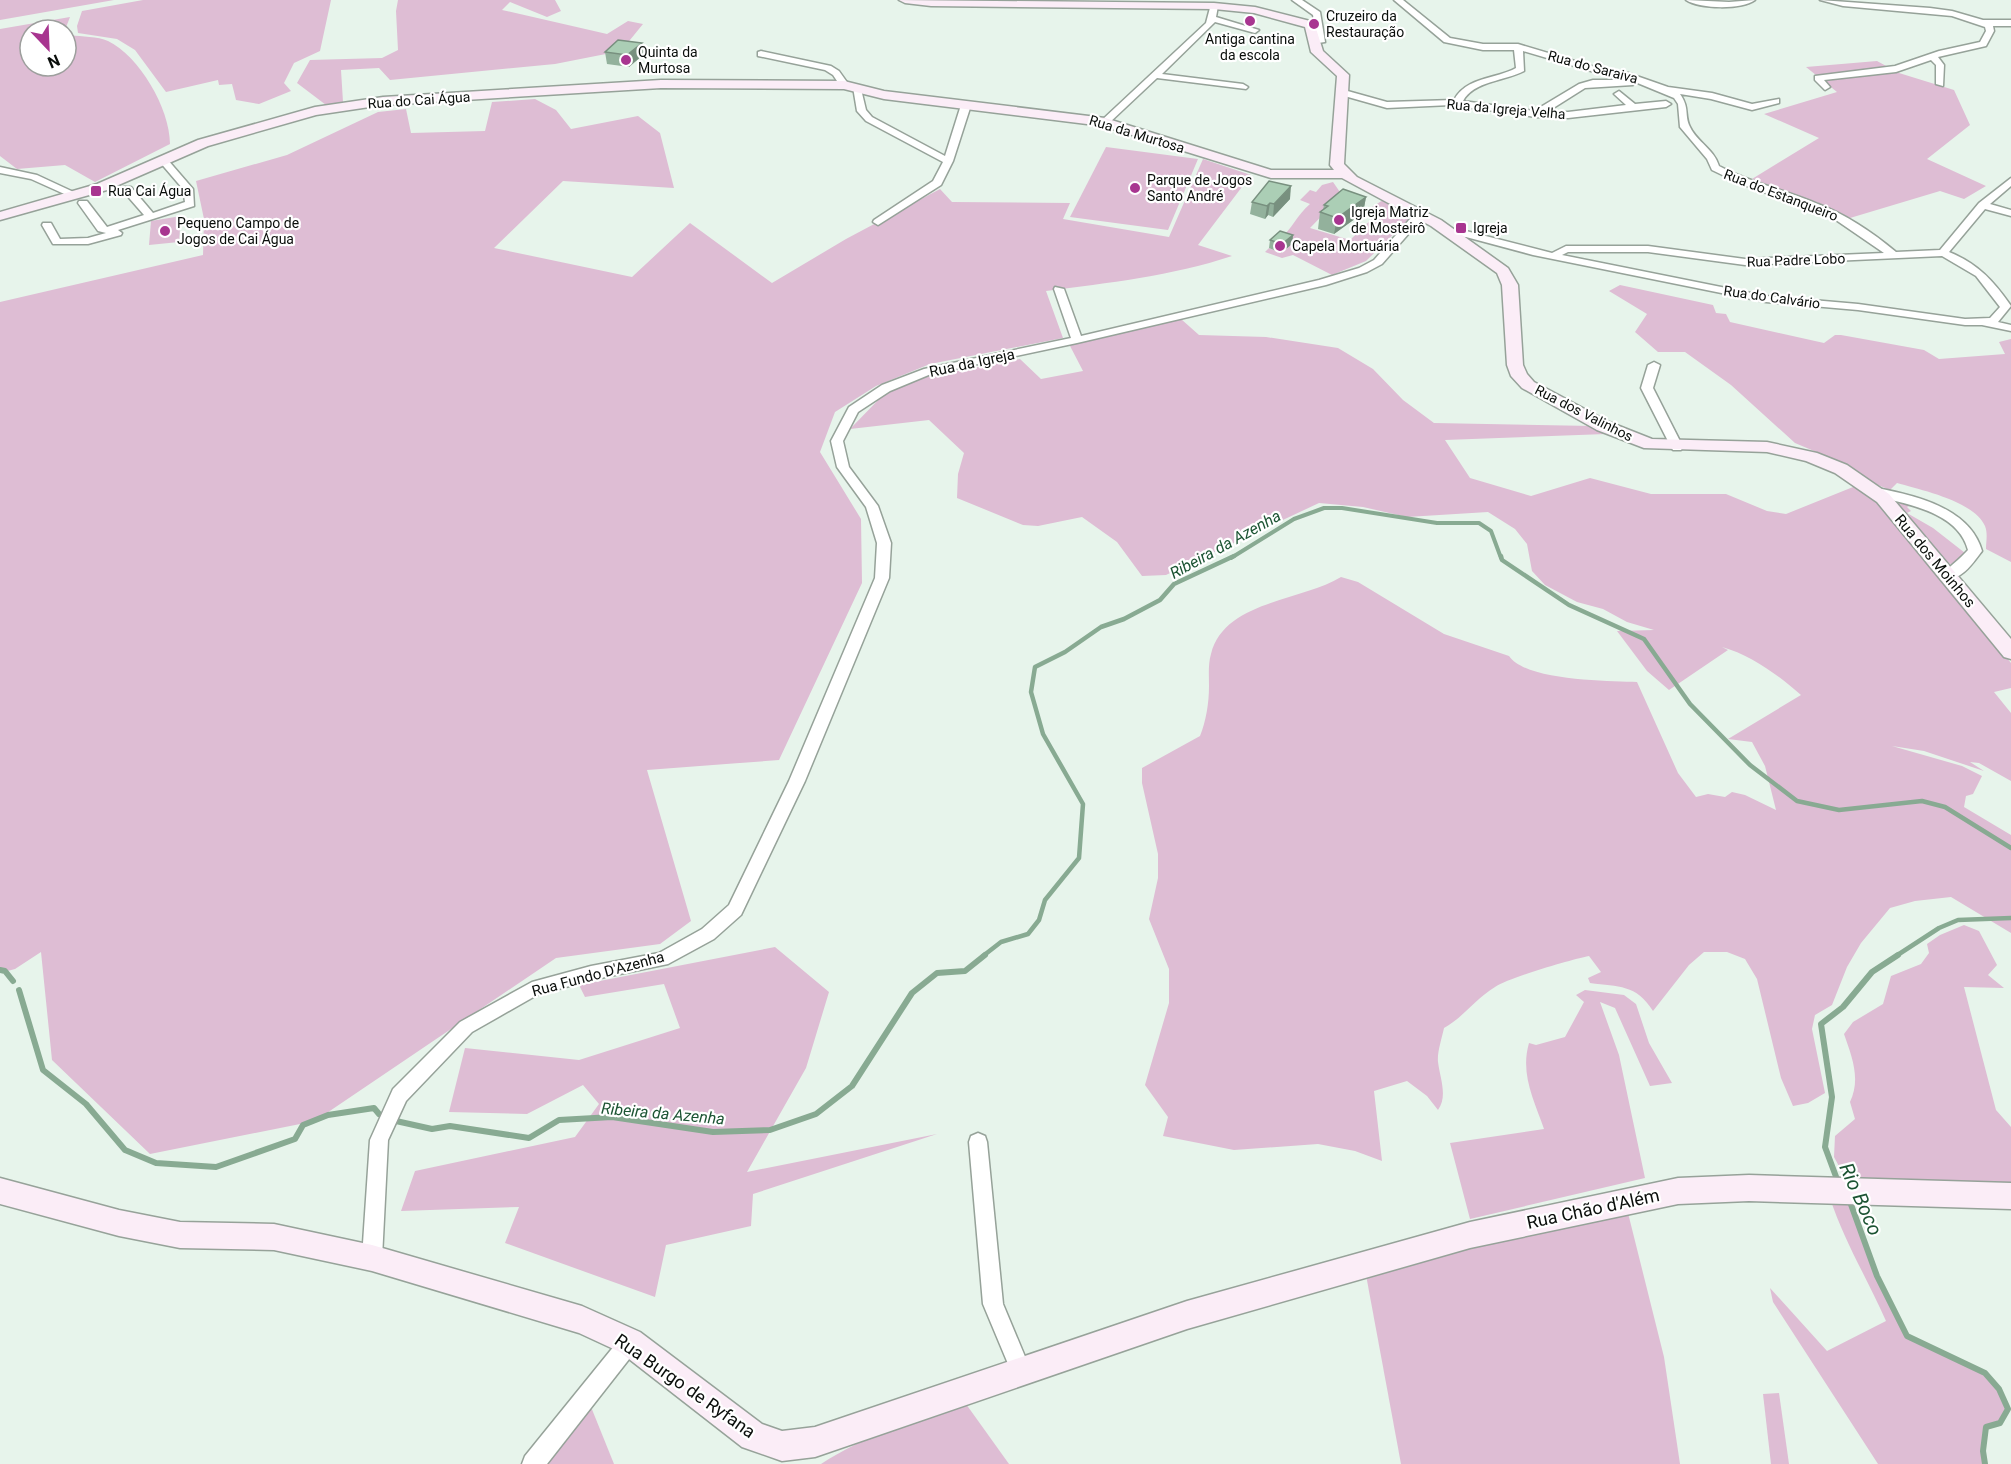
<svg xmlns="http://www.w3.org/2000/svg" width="2011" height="1464" font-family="Roboto,sans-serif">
	<rect width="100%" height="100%" fill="#e7f4eb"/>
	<g fill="#debdd4">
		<polygon points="0,0 114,0 0,20"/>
		<polygon points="143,0 331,0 320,51 294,63 284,83 291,91 259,104 236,100 232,84 219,85 218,80 166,92 135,50 117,39 78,33 77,26 82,11"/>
		<polygon points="398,0 555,0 561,11 547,17 510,2 502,10 607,34 628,21 643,24 621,51 555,64 390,80 379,68 341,70 343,102 326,105 297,83 310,60 382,58 398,50 396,11"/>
		<path d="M70,17L65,30H30V66H66V31L71,35C81,37 98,36 108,41C139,56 170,108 170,144L95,182L65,165L17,169L0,156V29Z"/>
		<polygon points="1877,61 1899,73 1954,90 1970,125 1927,159 1986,186 1964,199 1940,191 1850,218 1824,205 1752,179 1819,138 1764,114 1837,92 1806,67"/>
		<path d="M535,99L556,110L571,129L638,116L660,133L674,188L563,181L494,248L632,277L690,223L772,283L846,239L940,189L952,202L1070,203L1063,219L1169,237L1203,159L1251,175L1198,245L1232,256C1172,276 1108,283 1046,291L1063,338L930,364L876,386L835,412L820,452L861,519L862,583L779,760L647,770L691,921L660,944L556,958L315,1121L150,1154L52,1060L41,952L15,969L0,973V302L203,255L204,219L196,181L287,155L378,112L406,109L411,133L485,131L492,102Z"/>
		<polygon points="1106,147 1198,159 1168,230 1070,217"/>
		<path d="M1333,182L1342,195L1310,228L1350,240L1378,213L1369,209L1383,200L1406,212L1409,219L1366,261L1332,275L1293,255L1282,258L1265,252L1269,248L1281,253L1279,240C1292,229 1297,215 1310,204L1300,200L1310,190L1316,192L1322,185Z"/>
		<polygon points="181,216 179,242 149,245 151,221"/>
		<path d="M1620,285L1713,305L1716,313L1726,314L1730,322L1824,343L1835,335H1841L1924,350L1939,359L2005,354L1999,342L2011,339V562L1986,549C1986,541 1988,534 1985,526C1974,501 1921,490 1897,483L1890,490L1873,483L1833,459L1795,443L1731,385L1685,352H1658L1635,332L1647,314L1609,291Z"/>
		<path d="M1181,319L1199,335L1266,337L1338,348L1373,369L1403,400L1434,423L1593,426L1606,434L1445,440L1470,478L1531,496L1590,478L1651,494H1726L1767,511L1786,514L1858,485L1875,494L2011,663V688L1994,692L2011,713V781L1979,763L1970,762L1984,771L1924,751L1892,746L1962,766L1982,776L1973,794L1966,796L1964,807L2011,835V933L1951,897L1915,901L1890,908L1861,943L1847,967L1832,1005L1815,1015L1812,1029L1825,1093L1808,1103L1793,1106L1781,1078L1757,979L1745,959L1727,952H1704L1689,965L1653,1011C1636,984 1619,987 1590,983L1588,978L1601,972L1589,956C1570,960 1510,977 1495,987C1475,999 1464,1017 1444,1028C1442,1038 1437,1052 1438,1062C1440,1078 1448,1096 1438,1110L1427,1096L1407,1081L1374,1091L1382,1161L1355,1151L1318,1144L1234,1150L1163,1136L1168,1117L1145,1085L1169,1003V969L1149,919L1158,878V854L1142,783V768L1200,736C1206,721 1209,703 1209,686C1209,676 1208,664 1211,654C1224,601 1302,601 1341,577L1358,582L1444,634L1509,656C1526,681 1609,681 1637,682L1678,773L1696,797L1708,794L1725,797L1732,792L1745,795L1776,810L1765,766L1752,742L1728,739L1801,695C1778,675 1751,655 1722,647L1728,650L1669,690L1647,671L1617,631L1654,630L1627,622L1603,609L1577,602L1545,585L1532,571L1527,544L1515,529L1488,512L1407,517L1363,507L1319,503L1166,575L1142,576L1117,542L1082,517L1038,526L1023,525L957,498L958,474L964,453L929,420L850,429L885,393L924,377L1020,359L1041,379L1083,371L1069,344Z"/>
		<polygon points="1897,500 1909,506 1907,507 1911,511 1907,513 1933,528 1965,553 1955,565 1947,563 1895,502"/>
		<path d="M1964,925L1979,931L1997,965L1988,975L2004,988L1964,987L1996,1110L2011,1127V1190L1848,1183L1834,1157L1835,1136L1855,1119L1850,1102C1861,1079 1852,1057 1844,1034L1853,1022L1883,1004L1891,976L1921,964L1929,953L1927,944L1940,935Z"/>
		<polygon points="775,947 829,992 806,1068 747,1172 937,1134 753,1194 751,1226 666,1245 655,1297 505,1243 519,1207 401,1211 415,1171 575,1137 599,1104 583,1085 527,1114 449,1112 465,1048 579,1060 680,1028 664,984 585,997 579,985"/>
		<path d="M1585,990L1624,995L1636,1004L1649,1043L1672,1083L1650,1086L1615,1008L1600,1002L1619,1055L1645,1178L1470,1219L1450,1143L1544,1129C1534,1100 1520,1074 1529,1043L1536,1045L1565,1037L1584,1002L1576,995Z"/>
		<path d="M1830,1198L1849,1199L1877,1276L1907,1336L1985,1373L1999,1389L2008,1409L2000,1423L1986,1427L1983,1451L1985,1464H1878L1773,1302L1770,1288L1827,1351L1886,1321C1868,1280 1844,1241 1830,1198Z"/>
		<polygon points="1627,1209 1664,1357 1680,1464 1401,1464 1366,1275 1434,1254"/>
		<polygon points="1779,1393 1789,1464 1771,1464 1763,1394"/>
		<polygon points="589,1402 614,1464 546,1464"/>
		<path d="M966,1404L1009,1464H821C864,1436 917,1418 966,1404Z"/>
	</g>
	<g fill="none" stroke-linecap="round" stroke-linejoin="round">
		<polyline stroke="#88aa92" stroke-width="4" points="1231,558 1294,519 1324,508 1342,508 1437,523 1479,523 1491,531 1501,558"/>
		<g stroke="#88aa92" stroke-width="4.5">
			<polyline points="1501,556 1502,560 1569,605 1644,639 1690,704 1750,765 1797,801 1839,810 1922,801 1945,807 2011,848"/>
			<polyline points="983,956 1001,942 1028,934 1039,920 1045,900 1079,858 1083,804 1043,734 1031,692 1035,667 1065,652 1101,627 1124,619 1160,600 1174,584 1234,556"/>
			<polyline points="1896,956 1939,928 1958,920 2011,918"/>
		</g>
		<g stroke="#88aa92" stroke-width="6">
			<polyline points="0,970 5,971 13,981"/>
			<polyline points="19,990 43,1070 86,1104 125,1150 156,1163 216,1167 295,1139 303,1125 328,1115 374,1108 379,1114"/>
			<polyline points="396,1121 432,1129 450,1126 529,1138 559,1120 612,1117 713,1132 770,1130 816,1114 852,1086 912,993 937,973 965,971 985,955"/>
			<polyline points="1838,1182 1825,1147 1832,1097 1821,1024 1843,1007 1872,972 1898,955"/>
			<polyline points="1849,1199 1877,1276 1907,1336 1985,1373 1999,1389 2008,1409 2000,1423 1986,1427 1983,1451 1985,1464"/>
		</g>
		<g stroke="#96a299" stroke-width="3">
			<g id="street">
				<polygon points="1292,0 1302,0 1320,12 1325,42 1311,44 1311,40 1317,39 1313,15"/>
				<path d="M1394,0H1403L1450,38L1483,44H1518L1595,67L1628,73L1668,87L1712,93L1752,104L1779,99V103L1752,110L1711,99L1680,94C1690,108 1684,115 1690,127C1697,142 1714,149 1719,166C1751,183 1786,190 1818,204C1847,215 1872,232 1896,252L1940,250L1979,203L2011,178V186L1990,204L2011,210V216L1985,209L1949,252C1977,263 1994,281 2011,306L1998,322L2011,325V331L1982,325H1965L1858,310L1766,302L1533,255L1466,237L1449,236V232L1466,231L1552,253L1566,246H1648L1745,259L1884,253L1833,218L1739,183L1712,170L1707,159L1680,127L1678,104L1674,98L1623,77L1591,71L1523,51L1524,71C1506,81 1473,81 1463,101L1534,111L1579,84L1593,80H1630L1633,81V85L1585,88L1547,112H1568L1626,105L1614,94L1619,91L1635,104L1666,101L1671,104L1666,107L1568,118L1536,117L1451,105L1387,108L1341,95V91L1344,90L1387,102L1454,100C1466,77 1496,79 1516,68L1514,50H1483L1444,42ZM1568,252H1648L1745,265L1942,256L1976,276L2000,307L1990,318L1965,319L1858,304L1766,296L1562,255Z"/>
				<path d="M1686,0L1729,2L1755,0C1741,10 1700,9 1686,0Z"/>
				<polygon points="1820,0 1930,8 1952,11 1983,20 2011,20 2011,26 1993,26 1994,31 1986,46 1938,57 1944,65 1943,86 1936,84 1936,65 1931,60 1896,72 1824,80 1830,87 1825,90 1815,80 1815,76 1895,66 1939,51 1980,42 1986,31 1985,27 1952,16 1843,6"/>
				<polygon points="1211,4 1218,6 1216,17 1259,30 1255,33 1215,22 1162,74 1243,84 1248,87 1246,89 1157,78 1108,124 1102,124 1102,120 1206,23"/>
				<polygon points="761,51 831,66 839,71 849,85 841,87 833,75 825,70 758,56 758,52"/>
				<polygon points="853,87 861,89 866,110 872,117 945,156 961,105 966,102 971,105 953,161 941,185 878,225 873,222 874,220 933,181 943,162 866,121 857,111"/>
				<polygon points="164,158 167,159 193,189 194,206 118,230 122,233 121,235 88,244 53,244 42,225 43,223 51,223 60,239 88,238 106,233 98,231 78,203 79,201 87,201 107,227 144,215 123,191 123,187 131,187 153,213 185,202 183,189 159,161"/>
				<polygon points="0,167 37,175 80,195 71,197 31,179 0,173"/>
				<polygon points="1424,213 1429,216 1418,223 1382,264 1367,272 1326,285 1077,343 931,374 890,391 858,412 843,441 849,467 878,506 891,543 889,578 805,781 741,915 714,939 668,964 591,980 537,995 472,1032 406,1101 388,1140 382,1258 379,1265 372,1268 365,1265 362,1258 370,1140 393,1089 460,1022 532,982 591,966 659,953 702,929 729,905 789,781 875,578 877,543 866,507 837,467 831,441 849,407 882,385 924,369 1071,338 1054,289 1055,287 1064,289 1081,336 1319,280 1359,268 1374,260 1410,219"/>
				<polygon points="1654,362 1660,365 1653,388 1683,447 1681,450 1673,450 1671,447 1641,388 1648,365"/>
				<path d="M1876,488C1915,495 1970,508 1982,551C1973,563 1960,583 1943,578L1941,575C1949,567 1959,560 1968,550C1958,511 1905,504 1871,495V489Z"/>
				<polygon points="978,1133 985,1136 987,1142 1003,1304 1031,1371 1028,1378 1021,1381 1014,1378 983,1304 969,1142 971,1136"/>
				<polygon points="630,1332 637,1335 640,1342 637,1349 547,1464 522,1464 525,1456 623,1335"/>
			</g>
		</g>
		<g stroke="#96a299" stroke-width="3">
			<g id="secondary">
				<polygon points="899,0 1214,3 1255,7 1314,22 1323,51 1349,75 1344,164 1357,177 1441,220 1508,268 1518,285 1523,365 1527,374 1534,382 1609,422 1652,439 1767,442 1817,453 1847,465 1889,494 2011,639 2011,659 2004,657 1877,502 1835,473 1806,461 1767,452 1644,448 1597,430 1522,388 1511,376 1507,365 1502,285 1497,273 1431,226 1342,178 1271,178 1103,126 884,99 844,89 661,88 383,105 316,115 208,146 107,190 0,220 0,212 97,184 198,140 315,107 383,97 661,80 844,81 884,91 1105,118 1271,170 1334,170 1330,165 1337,76 1311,52 1305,27 1254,13 1214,9 931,6 905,3"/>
				<polygon points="1749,1175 2011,1183 2011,1209 1749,1201 1678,1204 1470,1248 1187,1329 815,1457 782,1461 742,1447 620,1352 579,1333 372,1271 274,1250 180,1248 119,1236 0,1204 0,1178 119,1210 180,1222 274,1224 372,1245 582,1306 640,1332 762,1424 782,1431 815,1427 1187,1301 1470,1222 1678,1178"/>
			</g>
		</g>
		<use href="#street" fill="#fff" fill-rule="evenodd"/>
		<use href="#secondary" fill="#fbedf7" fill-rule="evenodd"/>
	</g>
	<g fill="#93b19c">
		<polygon points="642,43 644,54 629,67 607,64 605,52"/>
		<polygon points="1366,197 1363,213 1334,234 1318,229 1320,212 1323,210 1324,205"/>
		<polygon points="1290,199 1273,217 1268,215 1265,219 1250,214 1252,202"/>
		<polygon points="1293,235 1292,244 1281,253 1269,248 1270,240"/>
	</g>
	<g fill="#78907f">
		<polygon points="642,43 644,54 629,67 627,55"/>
		<polygon points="1291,186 1290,199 1273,217 1274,204"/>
		<polygon points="1366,197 1363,213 1334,234 1337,218"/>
		<polygon points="1270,203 1268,215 1265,219 1267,206"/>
		<polygon points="1293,235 1292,244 1281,253 1282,244"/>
	</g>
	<g fill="#abceb5" stroke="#78907f" stroke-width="1.5">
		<polygon points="618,40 642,43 627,55 605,52"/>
		<polygon points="1269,181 1291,186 1274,204 1270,203 1267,206 1252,202"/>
		<polygon points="1343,189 1366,197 1337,218 1320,212 1328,206 1324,205"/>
		<polygon points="1280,231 1293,235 1282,244 1270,240"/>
	</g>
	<g fill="#a83590" stroke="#fff" stroke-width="2">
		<circle cx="1250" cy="21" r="6"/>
		<circle cx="1314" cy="24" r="6"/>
		<circle cx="626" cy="60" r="6"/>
		<circle cx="1135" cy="188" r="6"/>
		<rect x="90" y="185" width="12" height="12" rx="3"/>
		<circle cx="1339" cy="220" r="6"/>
		<rect x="1455" y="222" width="12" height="12" rx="3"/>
		<circle cx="165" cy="231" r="6"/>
		<circle cx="1280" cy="246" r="6"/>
	</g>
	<g text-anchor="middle" stroke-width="4.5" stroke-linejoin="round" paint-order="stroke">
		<g font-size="14" fill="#0a0e0b" stroke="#fff" text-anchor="start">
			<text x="1326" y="21">Cruzeiro da<tspan x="1326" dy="16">Restauração</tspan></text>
			<text x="1250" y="44" text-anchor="middle">Antiga cantina<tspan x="1250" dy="16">da escola</tspan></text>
			<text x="638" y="57">Quinta da<tspan x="638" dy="16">Murtosa</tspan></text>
			<text x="1147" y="185">Parque de Jogos<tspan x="1147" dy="16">Santo André</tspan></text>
			<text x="108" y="196">Rua Cai Água</text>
			<text x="1351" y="217">Igreja Matriz<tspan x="1351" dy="16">de Mosteirô</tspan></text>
			<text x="177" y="228">Pequeno Campo de<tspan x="177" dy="16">Jogos de Cai Água</tspan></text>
			<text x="1473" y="233">Igreja</text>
			<text x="1292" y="251">Capela Mortuária</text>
		</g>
		<g font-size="14" fill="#0a0e0b" stroke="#fff">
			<text transform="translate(1593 67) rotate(15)" y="5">Rua do Saraiva</text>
			<text transform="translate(419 100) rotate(-4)" y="5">Rua do Cai Água</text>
			<text transform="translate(1506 109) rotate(5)" y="5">Rua da Igreja Velha</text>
			<text transform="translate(1137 134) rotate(17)" y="5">Rua da Murtosa</text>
			<text transform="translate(1781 195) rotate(21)" y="5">Rua do Estanqueiro</text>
			<text transform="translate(1796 260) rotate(-2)" y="5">Rua Padre Lobo</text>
			<text transform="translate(1772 297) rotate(8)" y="5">Rua do Calvário</text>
			<text transform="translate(1584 413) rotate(27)" y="5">Rua dos Valinhos</text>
		</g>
		<g font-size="15" fill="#0a0e0b" stroke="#fff">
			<text transform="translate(972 363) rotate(-12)" y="5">Rua da Igreja</text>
			<text transform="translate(1935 561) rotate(50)" y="5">Rua dos Moinhos</text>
			<text transform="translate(598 974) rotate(-15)" y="5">Rua Fundo D'Azenha</text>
		</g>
		<g font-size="16" font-style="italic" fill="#1c5433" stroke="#fff">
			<text transform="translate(1225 544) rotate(-29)" y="6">Ribeira da Azenha</text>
			<text transform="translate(663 1113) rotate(5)" y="6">Ribeira da Azenha</text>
		</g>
		<g font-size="18" fill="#0a0e0b" stroke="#fff">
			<text transform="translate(1593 1209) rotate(-12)" y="6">Rua Chão d'Além</text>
			<text transform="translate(685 1386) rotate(35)" y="6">Rua Burgo de Ryfana</text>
		</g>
		<g font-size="20" font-style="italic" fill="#1c5433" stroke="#fff">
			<text transform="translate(1861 1199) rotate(66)" y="7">Rio Boco</text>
		</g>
	</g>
	<g transform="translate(48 48) rotate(157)"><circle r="28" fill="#ffffff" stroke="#9d9f9d" stroke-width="1.5"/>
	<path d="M0-4.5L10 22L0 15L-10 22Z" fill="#a83590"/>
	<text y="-9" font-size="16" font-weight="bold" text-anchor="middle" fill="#0a0e0b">N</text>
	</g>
</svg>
